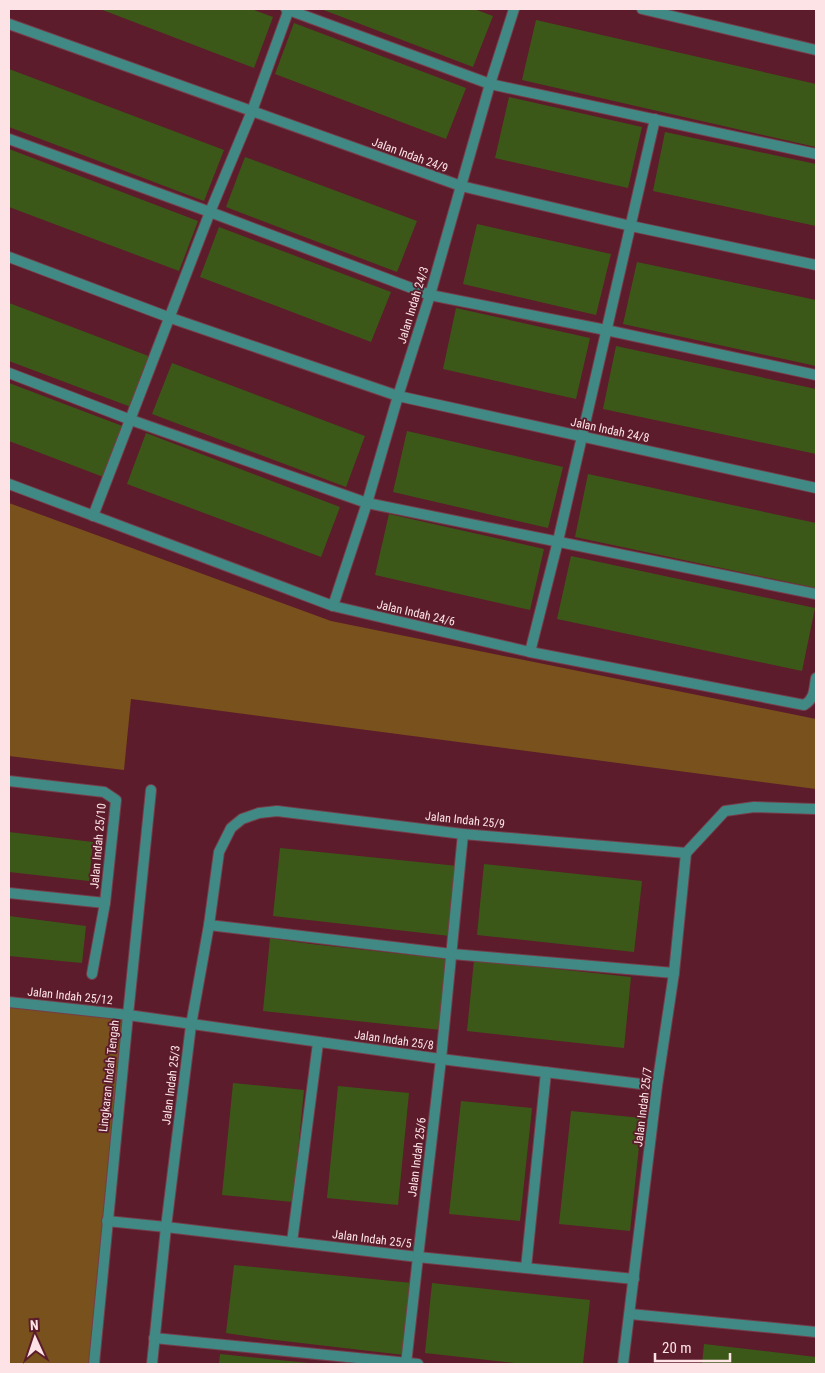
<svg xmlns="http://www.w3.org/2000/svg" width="825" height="1373" font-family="'Roboto Condensed',sans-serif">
	<rect width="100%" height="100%" fill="#5c1c2b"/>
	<g fill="#79511c">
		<polygon points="9,503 331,621 816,719 816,789 131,699 124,770 9,756"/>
		<polygon points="9,1002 128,1015 94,1364 9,1364"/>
	</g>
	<g fill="#3c5818">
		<polygon points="100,9 251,9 273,17 254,68"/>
		<polygon points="321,9 474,9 493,16 473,67"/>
		<polygon points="536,20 816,84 816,147 522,80"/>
		<polygon points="294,23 466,88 446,139 275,74"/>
		<polygon points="9,69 224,150 204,201 9,127"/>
		<polygon points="509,97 642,127 628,188 495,158"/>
		<polygon points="665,132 816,164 816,226 653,191"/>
		<polygon points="9,149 198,221 179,271 9,207"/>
		<polygon points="245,157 417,221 397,272 226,207"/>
		<polygon points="477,224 611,254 596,315 463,284"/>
		<polygon points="219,227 391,292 371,342 200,277"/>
		<polygon points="637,262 816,300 816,366 623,324"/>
		<polygon points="9,303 151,357 131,407 9,361"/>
		<polygon points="456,308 590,338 576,399 443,369"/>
		<polygon points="616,346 816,389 816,454 603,409"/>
		<polygon points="172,363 365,436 346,487 152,414"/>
		<polygon points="9,383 125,427 106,478 9,441"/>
		<polygon points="407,431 563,467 548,528 393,492"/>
		<polygon points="146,433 340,507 321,557 127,484"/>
		<polygon points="588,474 816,523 816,588 575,537"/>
		<polygon points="389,514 544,549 530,610 375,575"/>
		<polygon points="571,556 815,608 802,671 557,619"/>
		<polygon points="9,832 93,842 89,881 9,872"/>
		<polygon points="280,848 458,866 450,936 273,916"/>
		<polygon points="484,864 642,881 634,952 477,935"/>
		<polygon points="9,916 86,926 82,963 9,956"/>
		<polygon points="270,938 311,944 448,959 441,1030 263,1011"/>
		<polygon points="474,960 631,977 624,1048 467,1031"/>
		<polygon points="233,1083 304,1090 293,1202 222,1195"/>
		<polygon points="338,1086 409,1093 398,1205 327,1198"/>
		<polygon points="461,1101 532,1108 520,1221 449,1214"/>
		<polygon points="571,1111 642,1118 630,1231 559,1224"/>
		<polygon points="234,1265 412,1283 404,1355 267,1339 226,1333"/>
		<polygon points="432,1283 590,1300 583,1364 523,1364 425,1353"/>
		<polygon points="704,1344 816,1357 816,1364 702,1364"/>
		<polygon points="220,1354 309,1363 309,1364 219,1364"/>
	</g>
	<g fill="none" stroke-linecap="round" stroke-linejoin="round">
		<g stroke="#763c49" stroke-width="12">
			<g id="service">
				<polyline points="286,9 490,84 816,154"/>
				<polyline points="9,139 210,212 430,295 606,330 816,375"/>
				<polyline points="9,373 131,420 367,503 816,594"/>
				<polyline points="93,516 210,212 252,111 289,9"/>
				<polyline points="530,652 558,541 655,119"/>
				<polyline points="9,893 105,903"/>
				<polyline points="209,925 452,954 674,973"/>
				<polyline points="441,1059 463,834"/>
				<polyline points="292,1242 318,1043"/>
				<polyline points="526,1268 546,1072"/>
				<polyline points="630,1314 816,1332"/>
				<polyline points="154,1338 418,1364"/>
				<polyline points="406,1364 418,1257"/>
			</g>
		</g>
		<g stroke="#763c49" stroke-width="12">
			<g id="minor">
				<polyline points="642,9 816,50"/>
				<polyline points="9,24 461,186 631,226 816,265"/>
				<polyline points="9,257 168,317 398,396 816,488"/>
				<path d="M9,484L333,606L530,652L804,705C815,699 814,689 816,678"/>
				<polyline points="333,606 367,503 398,396 430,295 490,84 514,9"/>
				<polyline points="9,781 104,792 116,800 105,903 92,974"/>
				<polyline points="686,853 725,811 754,807 816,809"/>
				<polyline points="9,1002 128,1015 441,1059 657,1086"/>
				<polyline points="107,1221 166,1227 418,1257 634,1279"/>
				<polyline points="418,1257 441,1059"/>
				<polyline points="94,1364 128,1015 151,790"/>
				<polyline points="152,1364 166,1227 191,1025 209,925 219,852 231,828 242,819 259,813 277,811 463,834 686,853"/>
				<polyline points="623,1364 657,1086 674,973 686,853"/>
			</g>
		</g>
		<use href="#service" stroke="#418984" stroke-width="10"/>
		<use href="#minor" stroke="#418984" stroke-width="10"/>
	</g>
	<g text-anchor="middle" stroke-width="4" stroke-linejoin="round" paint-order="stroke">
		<g font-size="12" fill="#fde3e6" stroke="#5c1c2b">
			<text transform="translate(410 155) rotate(20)" y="4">Jalan Indah 24/9</text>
			<text transform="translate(413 305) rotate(-73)" y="4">Jalan Indah 24/3</text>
			<text transform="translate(610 430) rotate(12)" y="4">Jalan Indah 24/8</text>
			<text transform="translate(416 613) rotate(13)" y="4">Jalan Indah 24/6</text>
			<text transform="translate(465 820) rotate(6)" y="4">Jalan Indah 25/9</text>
			<text transform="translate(98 846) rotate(-85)" y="4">Jalan Indah 25/10</text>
			<text transform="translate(70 996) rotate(6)" y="4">Jalan Indah 25/12</text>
			<text transform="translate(394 1040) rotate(8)" y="4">Jalan Indah 25/8</text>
			<text transform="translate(109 1076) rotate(-84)" y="4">Lingkaran Indah Tengah</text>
			<text transform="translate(171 1085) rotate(-83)" y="4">Jalan Indah 25/3</text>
			<text transform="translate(643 1107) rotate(-83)" y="4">Jalan Indah 25/7</text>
			<text transform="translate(417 1157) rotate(-83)" y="4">Jalan Indah 25/6</text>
			<text transform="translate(372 1239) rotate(7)" y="4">Jalan Indah 25/5</text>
		</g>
	</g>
	<rect width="825" height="1373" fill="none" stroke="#fde3e6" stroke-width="20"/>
	<g transform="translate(35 1338) rotate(357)" stroke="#5c1c2b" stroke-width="4" paint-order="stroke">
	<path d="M0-4L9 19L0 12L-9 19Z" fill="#fde3e6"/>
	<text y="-8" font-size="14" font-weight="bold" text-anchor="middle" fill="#fde3e6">N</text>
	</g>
	<path d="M655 1353v8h75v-8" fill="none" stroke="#fde3e6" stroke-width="2.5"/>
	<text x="662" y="1353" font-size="15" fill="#fde3e6" stroke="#5c1c2b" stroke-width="4" paint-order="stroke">20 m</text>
</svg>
